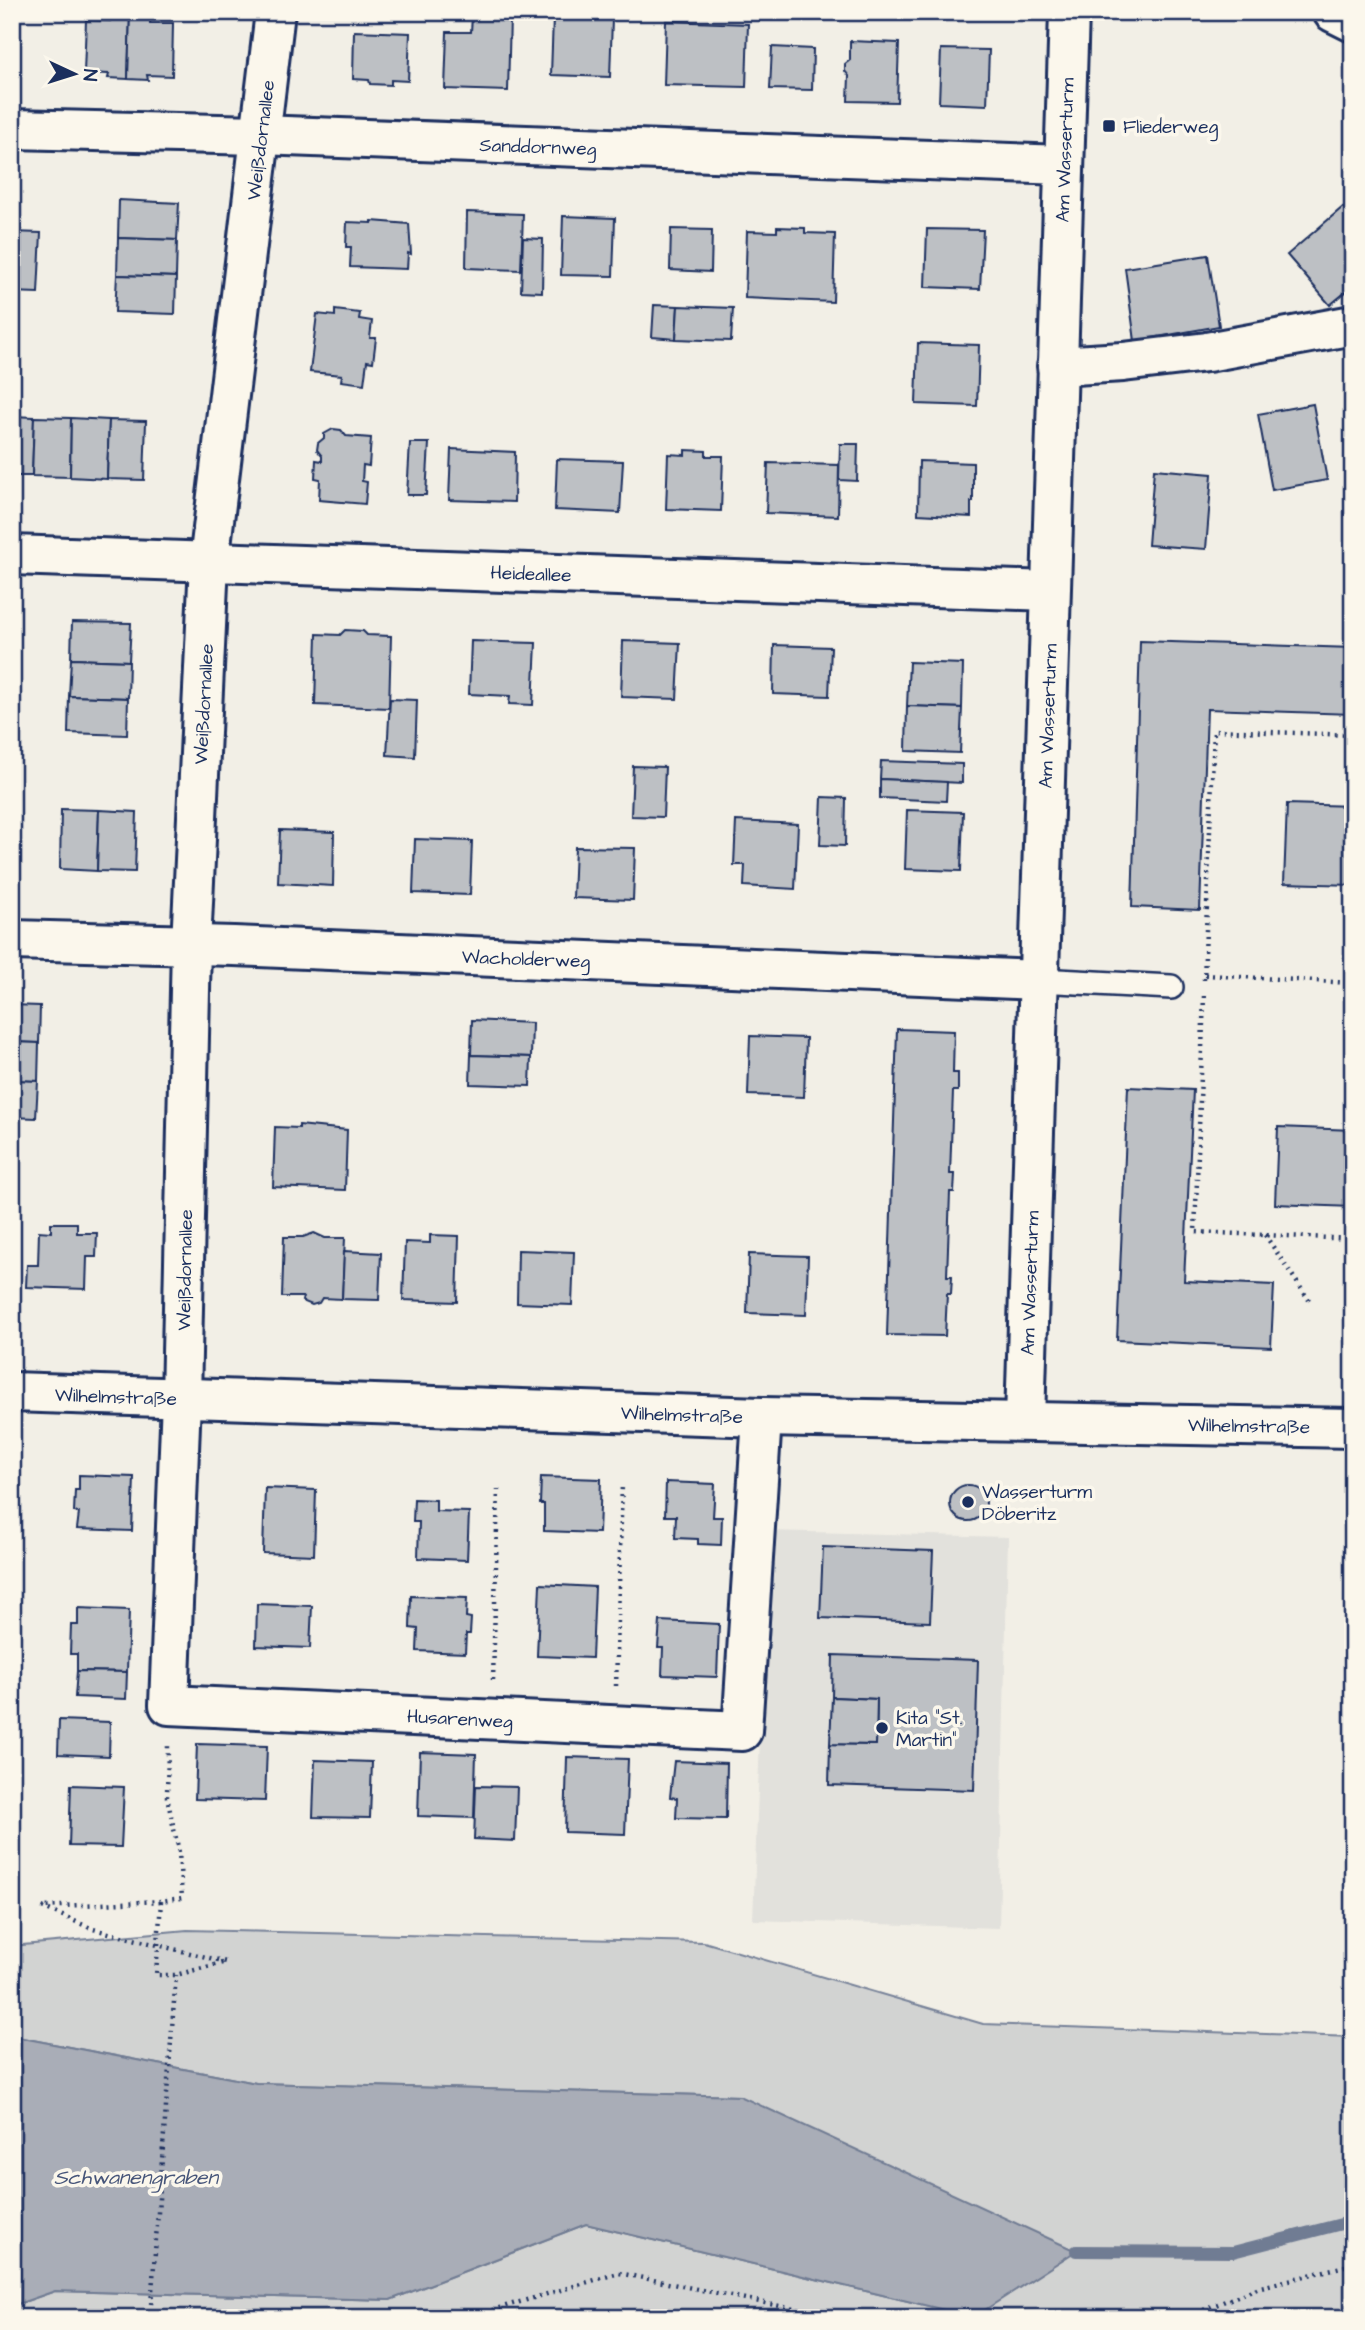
<svg xmlns="http://www.w3.org/2000/svg" width="1365" height="2330" font-family="'Architects Daughter',sans-serif">
	<rect width="100%" height="100%" fill="#f2efe6"/>
	<filter id="ink" filterUnits="userSpaceOnUse"><feTurbulence type="fractalNoise" baseFrequency=".0143" numOctaves="2"/><feDisplacementMap in="SourceGraphic" scale="14" xChannelSelector="R" yChannelSelector="G"/><feConvolveMatrix kernelMatrix="1 2 1 2 8 2 1 2 1" color-interpolation-filters="sRGB"/></filter>
	<g filter="url(#ink)">
		<polygon fill="#e2e1dc" points="768,1531 1008,1537 999,1928 753,1920"/>
		<polygon fill="#d2d3d2" stroke="#768198" stroke-width="2" points="187,1930 704,1942 983,2024 1353,2037 1353,2318 12,2318 12,2306 55,2291 390,2300 586,2224 974,2317 740,2096 256,2083 12,2036 12,1946"/>
		<polygon fill="#a9adb7" stroke="#707b93" stroke-width="2" points="12,2036 256,2083 740,2096 1076,2251 974,2317 586,2224 390,2300 55,2291 12,2306"/>
		<g fill="none" stroke-linecap="round" stroke-linejoin="round">
			<polyline stroke="#707b93" stroke-width="12" points="1076,2251 1233,2252 1353,2221"/>
		</g>
		<g fill="#bdc0c4" stroke="#1b2f5e" stroke-width="2">
			<polygon points="110,13 130,14 128,79 108,78 109,74 84,73 86,20 110,21"/>
			<polygon points="130,14 150,15 150,23 173,23 172,76 147,75 148,80 128,79"/>
			<polygon points="472,16 510,17 508,91 445,89 447,32 471,32"/>
			<polygon points="553,17 612,19 610,77 551,75"/>
			<polygon points="666,21 748,24 746,87 664,85"/>
			<polygon points="354,31 410,33 408,81 391,80 391,85 370,84 369,80 353,79"/>
			<polygon points="850,41 899,43 897,102 848,101 849,76 845,71 845,64 850,60"/>
			<polygon points="772,47 813,49 812,90 770,89"/>
			<polygon points="941,49 989,50 987,105 939,103"/>
			<polygon points="119,200 179,203 177,240 118,238"/>
			<polygon points="1343,207 1353,218 1353,286 1330,305 1287,255"/>
			<polygon points="467,212 523,214 521,270 466,268"/>
			<polygon points="563,216 615,218 613,276 561,275"/>
			<polygon points="372,221 409,224 411,254 408,253 407,269 350,267 351,247 346,247 347,222 372,223"/>
			<polygon points="777,227 805,228 805,233 835,234 833,302 745,298 747,231 777,232"/>
			<polygon points="671,229 712,230 711,272 670,270"/>
			<polygon points="927,229 983,230 980,289 925,287"/>
			<polygon points="12,232 41,233 38,293 12,292"/>
			<polygon points="118,238 177,240 176,277 117,275"/>
			<polygon points="523,238 543,239 542,292 521,291"/>
			<polygon points="1208,255 1219,326 1135,341 1125,268"/>
			<polygon points="117,275 176,277 175,314 115,312"/>
			<polygon points="654,305 678,306 676,339 652,337"/>
			<polygon points="678,306 733,308 731,341 676,339"/>
			<polygon points="335,310 360,313 359,319 372,321 370,338 376,338 373,362 367,361 364,384 341,381 342,375 310,372 317,314 335,316"/>
			<polygon points="918,343 979,345 977,406 916,404"/>
			<polygon points="1313,404 1327,480 1272,490 1258,414"/>
			<polygon points="12,416 34,417 32,476 12,476"/>
			<polygon points="34,417 71,418 70,477 32,476"/>
			<polygon points="71,418 109,420 107,479 70,477"/>
			<polygon points="109,420 146,421 144,480 107,479"/>
			<polygon points="333,429 341,430 346,436 371,438 369,466 363,465 362,481 367,482 365,504 319,500 320,479 315,478 316,460 322,461 322,456 317,450 318,443 324,438 324,434"/>
			<polygon points="410,443 429,443 426,495 407,495"/>
			<polygon points="840,444 858,444 857,481 839,480"/>
			<polygon points="451,449 515,452 514,502 449,500"/>
			<polygon points="685,450 706,451 706,456 723,456 721,511 666,509 668,454 685,455"/>
			<polygon points="557,459 623,461 620,513 555,510"/>
			<polygon points="919,461 973,463 973,502 971,502 971,517 918,514"/>
			<polygon points="768,463 839,465 838,516 766,513"/>
			<polygon points="1154,469 1212,474 1206,549 1148,545"/>
			<polygon points="72,622 131,623 129,661 71,659"/>
			<polygon points="345,630 363,631 367,635 391,636 389,708 315,705 317,634 340,635"/>
			<polygon points="471,641 536,643 533,705 509,704 510,696 469,694"/>
			<polygon points="623,641 680,643 677,699 621,697"/>
			<polygon points="1140,641 1353,648 1353,714 1207,709 1200,910 1132,907"/>
			<polygon points="774,645 831,647 829,696 773,694"/>
			<polygon points="71,659 129,661 128,698 69,696"/>
			<polygon points="909,662 963,664 962,708 907,706"/>
			<polygon points="69,696 128,698 127,735 68,733"/>
			<polygon points="390,699 417,700 415,757 387,755"/>
			<polygon points="907,706 962,708 960,753 906,751"/>
			<polygon points="881,761 962,764 962,783 880,779"/>
			<polygon points="633,766 665,767 663,817 631,816"/>
			<polygon points="880,779 947,782 946,801 880,798"/>
			<polygon points="822,797 846,798 845,846 820,845"/>
			<polygon points="1287,804 1353,806 1353,885 1284,883"/>
			<polygon points="12,807 16,808 14,868 12,868"/>
			<polygon points="61,809 99,810 97,871 60,869"/>
			<polygon points="99,810 137,812 135,872 97,871"/>
			<polygon points="907,810 963,812 961,871 905,869"/>
			<polygon points="736,821 798,824 795,889 744,886 745,865 734,865"/>
			<polygon points="280,830 334,832 333,886 278,883"/>
			<polygon points="415,839 472,841 470,895 413,893"/>
			<polygon points="575,847 635,848 633,900 573,898"/>
			<polygon points="12,1005 40,1006 39,1043 12,1042"/>
			<polygon points="472,1020 532,1023 531,1057 471,1055"/>
			<polygon points="897,1029 954,1031 953,1073 958,1073 958,1091 953,1091 950,1174 955,1174 954,1192 950,1192 947,1276 952,1276 951,1294 947,1294 945,1336 887,1335"/>
			<polygon points="750,1036 806,1038 804,1097 748,1095"/>
			<polygon points="12,1042 39,1043 38,1081 12,1080"/>
			<polygon points="471,1055 531,1057 530,1086 470,1084"/>
			<polygon points="12,1080 38,1081 36,1118 12,1117"/>
			<polygon points="1128,1087 1193,1090 1184,1281 1274,1285 1271,1347 1117,1340"/>
			<polygon points="299,1125 347,1130 345,1190 273,1187 275,1127 299,1128"/>
			<polygon points="1278,1127 1353,1130 1353,1207 1275,1204"/>
			<polygon points="51,1223 77,1223 77,1233 97,1233 96,1257 87,1257 86,1289 26,1287 27,1265 38,1265 39,1231 51,1232"/>
			<polygon points="314,1233 325,1238 345,1238 342,1299 322,1298 319,1303 312,1305 302,1301 303,1297 282,1297 284,1237 303,1237"/>
			<polygon points="430,1235 459,1236 457,1302 403,1300 405,1242 430,1243"/>
			<polygon points="518,1250 574,1252 572,1305 517,1303"/>
			<polygon points="344,1251 381,1253 379,1300 342,1299"/>
			<polygon points="749,1254 808,1256 806,1315 747,1313"/>
			<polygon points="79,1475 134,1477 132,1531 77,1529 79,1513 74,1512 75,1490 79,1490"/>
			<polygon points="541,1477 601,1479 599,1533 544,1531 544,1504 540,1504"/>
			<polygon points="666,1482 715,1484 713,1517 722,1517 721,1545 698,1544 698,1539 675,1538 676,1516 665,1516"/>
			<circle cx="968" cy="1503" r="18"/>
			<polygon points="265,1488 316,1490 314,1555 263,1553"/>
			<polygon points="414,1499 436,1500 436,1511 469,1512 467,1560 418,1558 419,1522 413,1522"/>
			<polygon points="823,1547 933,1551 930,1622 820,1618"/>
			<polygon points="540,1584 595,1587 592,1658 537,1656"/>
			<polygon points="411,1596 467,1598 466,1617 471,1618 470,1634 466,1634 465,1653 417,1651 418,1629 410,1628"/>
			<polygon points="257,1604 312,1606 310,1648 256,1646"/>
			<polygon points="78,1608 129,1610 127,1672 77,1671 77,1654 70,1654 71,1625 78,1625"/>
			<polygon points="660,1621 719,1624 717,1677 662,1675 663,1648 658,1648"/>
			<polygon points="833,1655 978,1660 974,1790 829,1785 830,1744 876,1745 877,1699 832,1697"/>
			<polygon points="77,1671 127,1672 126,1699 75,1697"/>
			<polygon points="832,1697 877,1699 876,1745 830,1744"/>
			<polygon points="59,1720 110,1722 109,1756 58,1754"/>
			<polygon points="197,1744 267,1746 265,1801 195,1799"/>
			<polygon points="420,1752 476,1754 474,1818 418,1816"/>
			<polygon points="567,1757 628,1759 625,1834 565,1832"/>
			<polygon points="315,1760 372,1762 370,1818 313,1817"/>
			<polygon points="674,1761 727,1763 726,1819 676,1818 677,1798 670,1797"/>
			<polygon points="71,1785 124,1787 121,1847 69,1846"/>
			<polygon points="476,1786 517,1787 515,1841 474,1839"/>
		</g>
		<g fill="none" stroke-linecap="round" stroke-linejoin="round">
			<g stroke="#1b2f5e" stroke-width="28">
				<polyline id="service" points="1039,980 1171,987"/>
			</g>
			<g stroke="#1b2f5e" stroke-width="44">
				<g id="minor">
					<polyline points="275,12 209,562 191,945 181,1399 169,1705 742,1731 762,1417"/>
					<polyline points="1333,12 1353,22"/>
					<polyline points="12,129 260,135 1063,165"/>
					<polyline points="1057,366 1123,362 1207,352 1353,325"/>
					<polyline points="12,555 1050,591"/>
					<polyline points="12,940 234,946 1039,980"/>
					<polyline points="12,1392 762,1417 1353,1428"/>
					<polyline points="1025,1420 1069,12"/>
				</g>
			</g>
			<g stroke="#1b2f5e" stroke-width="4.5" stroke-dasharray="2 5" stroke-linecap="butt">
				<polyline points="1205,975 1353,983"/>
				<polyline points="1204,980 1214,730 1353,735"/>
				<polyline points="1204,996 1195,1232 1353,1239"/>
				<polyline points="1265,1235 1309,1300"/>
				<polyline points="493,1680 498,1489"/>
				<polyline points="616,1686 622,1484"/>
				<polyline points="161,1901 156,1975 176,1975 226,1962 93,1929 42,1907 161,1901 182,1898 179,1852 167,1797 168,1745"/>
				<polyline points="150,2318 176,1975"/>
				<polyline points="465,2318 619,2273 838,2318"/>
				<polyline points="1184,2318 1257,2288 1353,2264"/>
			</g>
			<use href="#service" stroke="#fbf7ec" stroke-width="23"/>
			<use href="#minor" stroke="#fbf7ec" stroke-width="38"/>
		</g>
	</g>
	<g fill="#1b2f5e" stroke="#fbf7ec" stroke-width="2.5">
		<rect x="1102" y="119" width="14" height="14" rx="3.5"/>
		<circle cx="968" cy="1502" r="7"/>
		<circle cx="882" cy="1728" r="7"/>
	</g>
	<g text-anchor="middle" stroke-width="7" stroke-linejoin="round" paint-order="stroke">
		<g font-size="19" fill="#1b2f5e" stroke="#fbf7ec" text-anchor="start">
			<text x="1123" y="133">Fliederweg</text>
			<text x="982" y="1498">Wasserturm<tspan x="982" dy="22">Döberitz</tspan></text>
			<text x="896" y="1724">Kita "St.<tspan x="896" dy="22">Martin"</tspan></text>
		</g>
		<g font-size="19" fill="#1b2f5e" stroke="#fbf7ec">
			<text transform="translate(260 140) rotate(-83)" y="7">Weißdornallee</text>
			<text transform="translate(538 146) rotate(2)" y="7">Sanddornweg</text>
			<text transform="translate(1064 150) rotate(-88)" y="7">Am Wasserturm</text>
			<text transform="translate(531 573) rotate(2)" y="7">Heideallee</text>
			<text transform="translate(203 704) rotate(-87)" y="7">Weißdornallee</text>
			<text transform="translate(1047 716) rotate(-88)" y="7">Am Wasserturm</text>
			<text transform="translate(526 958) rotate(2)" y="7">Wacholderweg</text>
			<text transform="translate(184 1270) rotate(-89)" y="7">Weißdornallee</text>
			<text transform="translate(1029 1283) rotate(-88)" y="7">Am Wasserturm</text>
			<text transform="translate(116 1396) rotate(2)" y="7">Wilhelmstraße</text>
			<text transform="translate(682 1414) rotate(2)" y="7">Wilhelmstraße</text>
			<text transform="translate(1249 1425) rotate(1)" y="7">Wilhelmstraße</text>
			<text transform="translate(460 1718) rotate(3)" y="7">Husarenweg</text>
		</g>
		<g font-size="21" font-style="italic" fill="#465579" stroke="#fbf7ec">
			<text x="136" y="2184">Schwanengraben</text>
		</g>
	</g>
	<rect width="1365" height="2330" fill="none" stroke="#fbf7ec" stroke-width="42"/>
	<rect x="21" y="21" width="1323" height="2288" fill="none" stroke="#1b2f5e" stroke-width="2.5" filter="url(#ink)"/>
	<g transform="translate(74 74) rotate(94)" stroke="#fbf7ec" stroke-width="5" paint-order="stroke">
	<path d="M0-5L12 26L0 18L-12 26Z" fill="#1b2f5e"/>
	<text y="-10" font-size="19" font-weight="bold" text-anchor="middle" fill="#1b2f5e">N</text>
	</g>
</svg>
